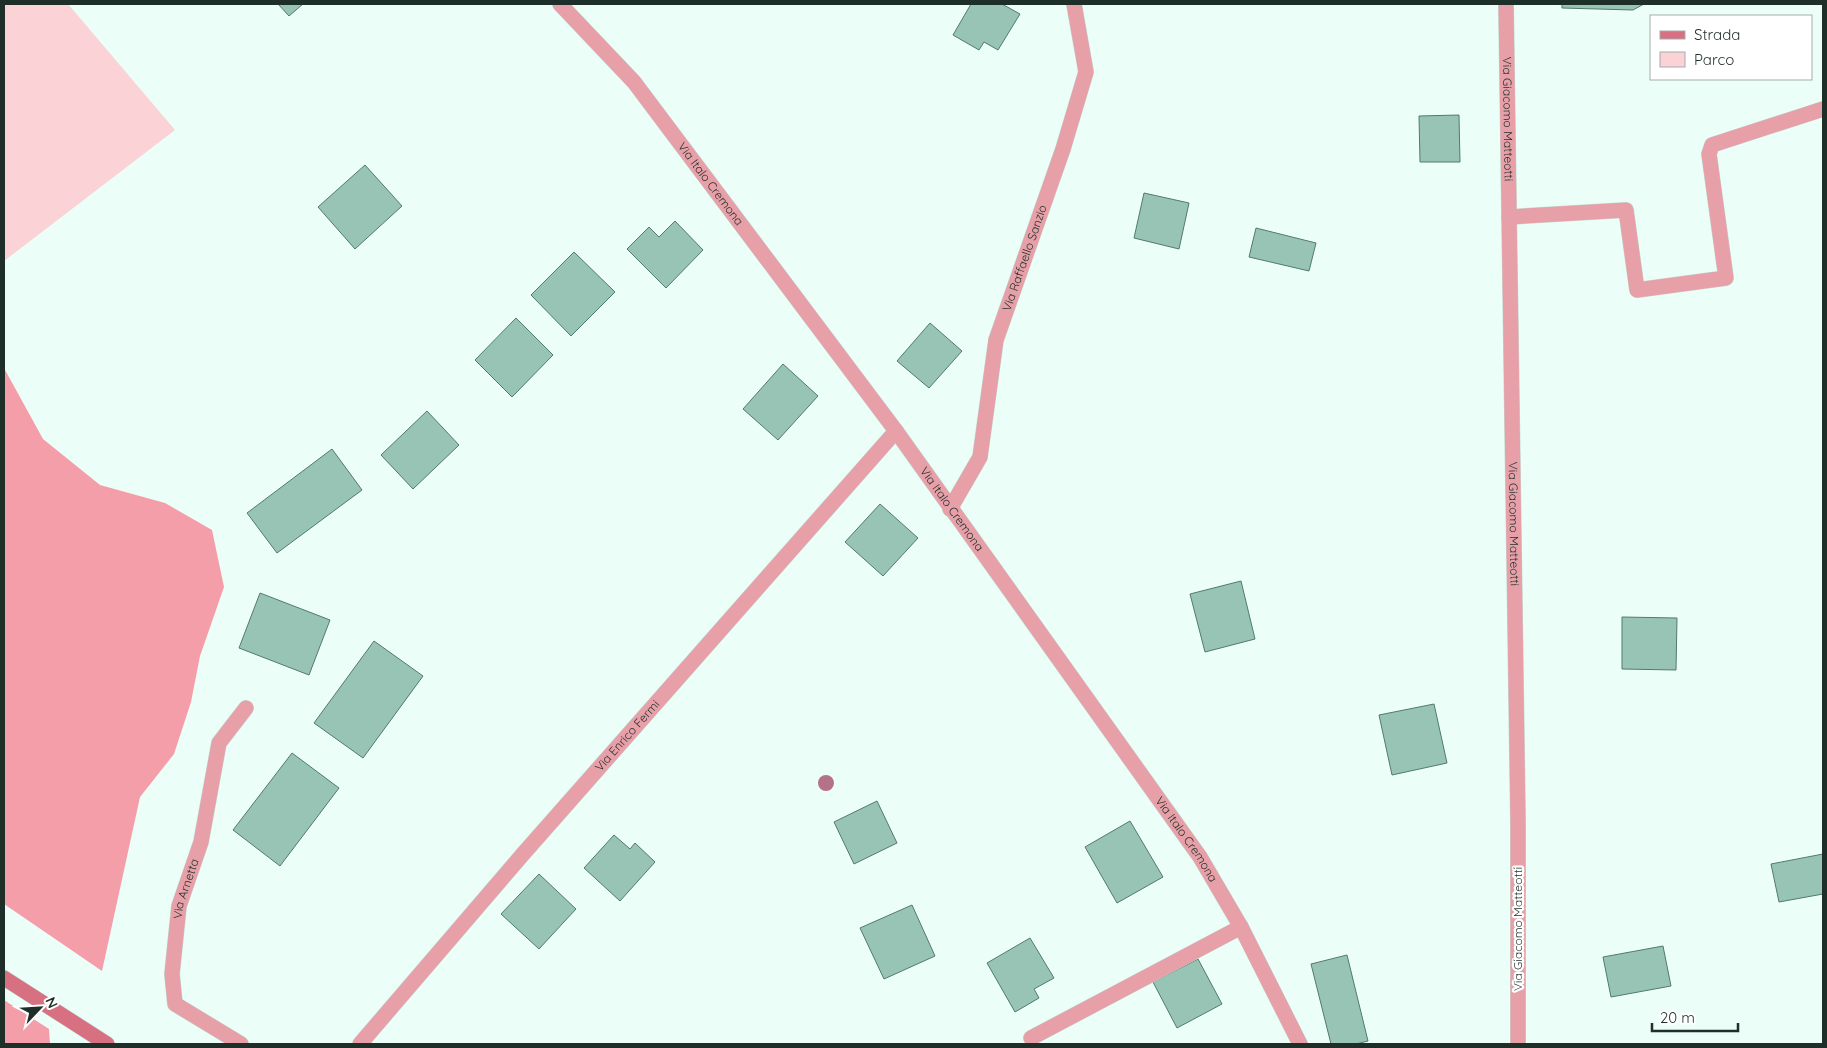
<svg xmlns="http://www.w3.org/2000/svg" width="1827" height="1048" font-family="Quicksand,sans-serif">
	<rect width="100%" height="100%" fill="#ecfef8"/>
	<polygon fill="#fbd2d6" points="4,4 68,4 175,130 4,261"/>
	<g fill="#f49ea9">
		<polygon points="4,368 43,439 100,485 165,503 212,530 224,587 200,656 191,702 174,754 140,797 102,971 4,904"/>
		<polygon points="4,1000 49,1029 50,1044 4,1044"/>
	</g>
	<g fill="#98c4b6" stroke="#517a6f">
		<polygon points="278,4 303,4 289,16"/>
		<polygon points="971,4 1002,4 1020,14 998,50 984,42 979,50 953,35"/>
		<polygon points="1562,4 1644,4 1633,10 1562,8"/>
		<polygon points="1459,115 1460,162 1420,162 1419,116"/>
		<polygon points="365,165 402,206 355,249 318,207"/>
		<polygon points="1144,193 1189,203 1179,249 1134,238"/>
		<polygon points="675,221 703,250 666,288 627,249 649,227 659,237"/>
		<polygon points="1256,228 1316,243 1309,271 1249,257"/>
		<polygon points="574,252 615,292 571,336 531,295"/>
		<polygon points="516,318 553,355 512,397 475,360"/>
		<polygon points="930,323 962,351 929,388 897,361"/>
		<polygon points="783,364 818,396 778,440 743,409"/>
		<polygon points="427,411 459,445 413,489 381,455"/>
		<polygon points="332,449 362,490 277,553 247,513"/>
		<polygon points="880,504 918,538 883,576 845,542"/>
		<polygon points="1241,581 1255,639 1205,652 1190,594"/>
		<polygon points="260,593 330,620 309,675 239,648"/>
		<polygon points="1622,617 1677,618 1676,670 1622,669"/>
		<polygon points="374,641 423,676 363,758 314,723"/>
		<polygon points="1434,704 1447,763 1392,775 1379,715"/>
		<polygon points="292,753 339,788 280,866 233,830"/>
		<polygon points="877,801 897,843 854,864 834,822"/>
		<polygon points="1130,821 1163,877 1117,903 1085,847"/>
		<polygon points="614,835 630,849 635,843 655,862 620,901 584,868"/>
		<polygon points="1823,854 1823,894 1779,902 1771,864"/>
		<polygon points="539,874 576,909 539,949 501,914"/>
		<polygon points="912,905 935,956 884,979 860,928"/>
		<polygon points="1030,938 1054,978 1034,989 1039,998 1015,1012 987,963"/>
		<polygon points="1663,946 1671,986 1611,997 1603,957"/>
		<polygon points="1347,955 1368,1041 1356,1044 1331,1044 1311,964"/>
		<polygon points="1198,959 1222,1004 1177,1028 1153,982"/>
	</g>
	<g fill="none" stroke-linecap="round" stroke-linejoin="round">
		<g stroke="#c7d9d3" stroke-width="16">
			<g id="service">
				<polyline points="1509,217 1626,210 1637,290 1726,278 1709,154 1712,145 1823,109"/>
				<path id="s1" d="M241,1044L175,1004L172,974L179,906L201,842L219,743L246,708"/>
			</g>
		</g>
		<g stroke="#c7d9d3" stroke-width="16">
			<g id="minor">
				<path id="s2" d="M560,4L634,82L896,431L1200,857L1241,927L1300,1044"/>
				<path id="s3" d="M1506,4L1518,822V1044"/>
				<path id="s4" d="M950,509L980,457L996,340L1063,149L1086,72L1074,4"/>
				<polyline points="1031,1038 1241,927"/>
				<path id="s5" d="M360,1044L523,854L896,431"/>
			</g>
		</g>
		<g stroke="#c7d9d3" stroke-width="16">
			<polyline id="secondary" points="4,978 107,1044"/>
		</g>
		<use href="#service" stroke="#e79fa8" stroke-width="15"/>
		<use href="#minor" stroke="#e79fa8" stroke-width="15"/>
		<use href="#secondary" stroke="#d77181" stroke-width="15"/>
	</g>
	<circle fill="#b4728a" cx="826" cy="783" r="8"/>
	<g text-anchor="middle" stroke-width="4.5" stroke-linejoin="round" paint-order="stroke">
		<g font-size="12" fill="#1e2f2a" stroke="#fff">
			<text dy="4" stroke="none"><textPath href="#s3" startOffset="115">Via Giacomo Matteotti</textPath></text>
			<text dy="4" stroke="none"><textPath href="#s2" startOffset="235">Via Italo Cremona</textPath></text>
			<text dy="4" stroke="none"><textPath href="#s4" startOffset="265">Via Raffaello Sanzio</textPath></text>
			<text dy="4" stroke="none"><textPath href="#s2" startOffset="640">Via Italo Cremona</textPath></text>
			<text dy="4" stroke="none"><textPath href="#s3" startOffset="520">Via Giacomo Matteotti</textPath></text>
			<text dy="4" stroke="none"><textPath href="#s5" startOffset="408">Via Enrico Fermi</textPath></text>
			<text dy="4" stroke="none"><textPath href="#s2" startOffset="1045">Via Italo Cremona</textPath></text>
			<text dy="4" stroke="none"><textPath href="#s1" startOffset="194">Via Arnetta</textPath></text>
			<text transform="translate(1518 929) rotate(-90)" y="4">Via Giacomo Matteotti</text>
		</g>
	</g>
	<rect width="1827" height="1048" fill="none" stroke="#1e2f2a" stroke-width="10"/>
	<rect x="1650" y="15" width="162" height="65" fill="#ffffff" stroke="#a5acaa"/>
	<rect x="1660" y="31" width="25" height="8" fill="#d77181" stroke="#a5acaa"/>
	<text x="1694" y="40" font-size="15" fill="#1e2f2a">Strada</text>
	<rect x="1660" y="52" width="25" height="15" fill="#fbd2d6" stroke="#a5acaa"/>
	<text x="1694" y="65" font-size="15" fill="#1e2f2a">Parco</text>
	<g transform="translate(40 1008) rotate(65)" stroke="#ffffff" stroke-width="4" paint-order="stroke">
	<path d="M0-4L9 19L0 12L-9 19Z" fill="#1e2f2a"/>
	<text y="-8" font-size="14" font-weight="bold" text-anchor="middle" fill="#1e2f2a">N</text>
	</g>
	<path d="M1652 1023v8h86v-8" fill="none" stroke="#1e2f2a" stroke-width="2.5"/>
	<text x="1660" y="1023" font-size="15" fill="#1e2f2a" stroke="#ffffff" stroke-width="4" paint-order="stroke">20 m</text>
</svg>
